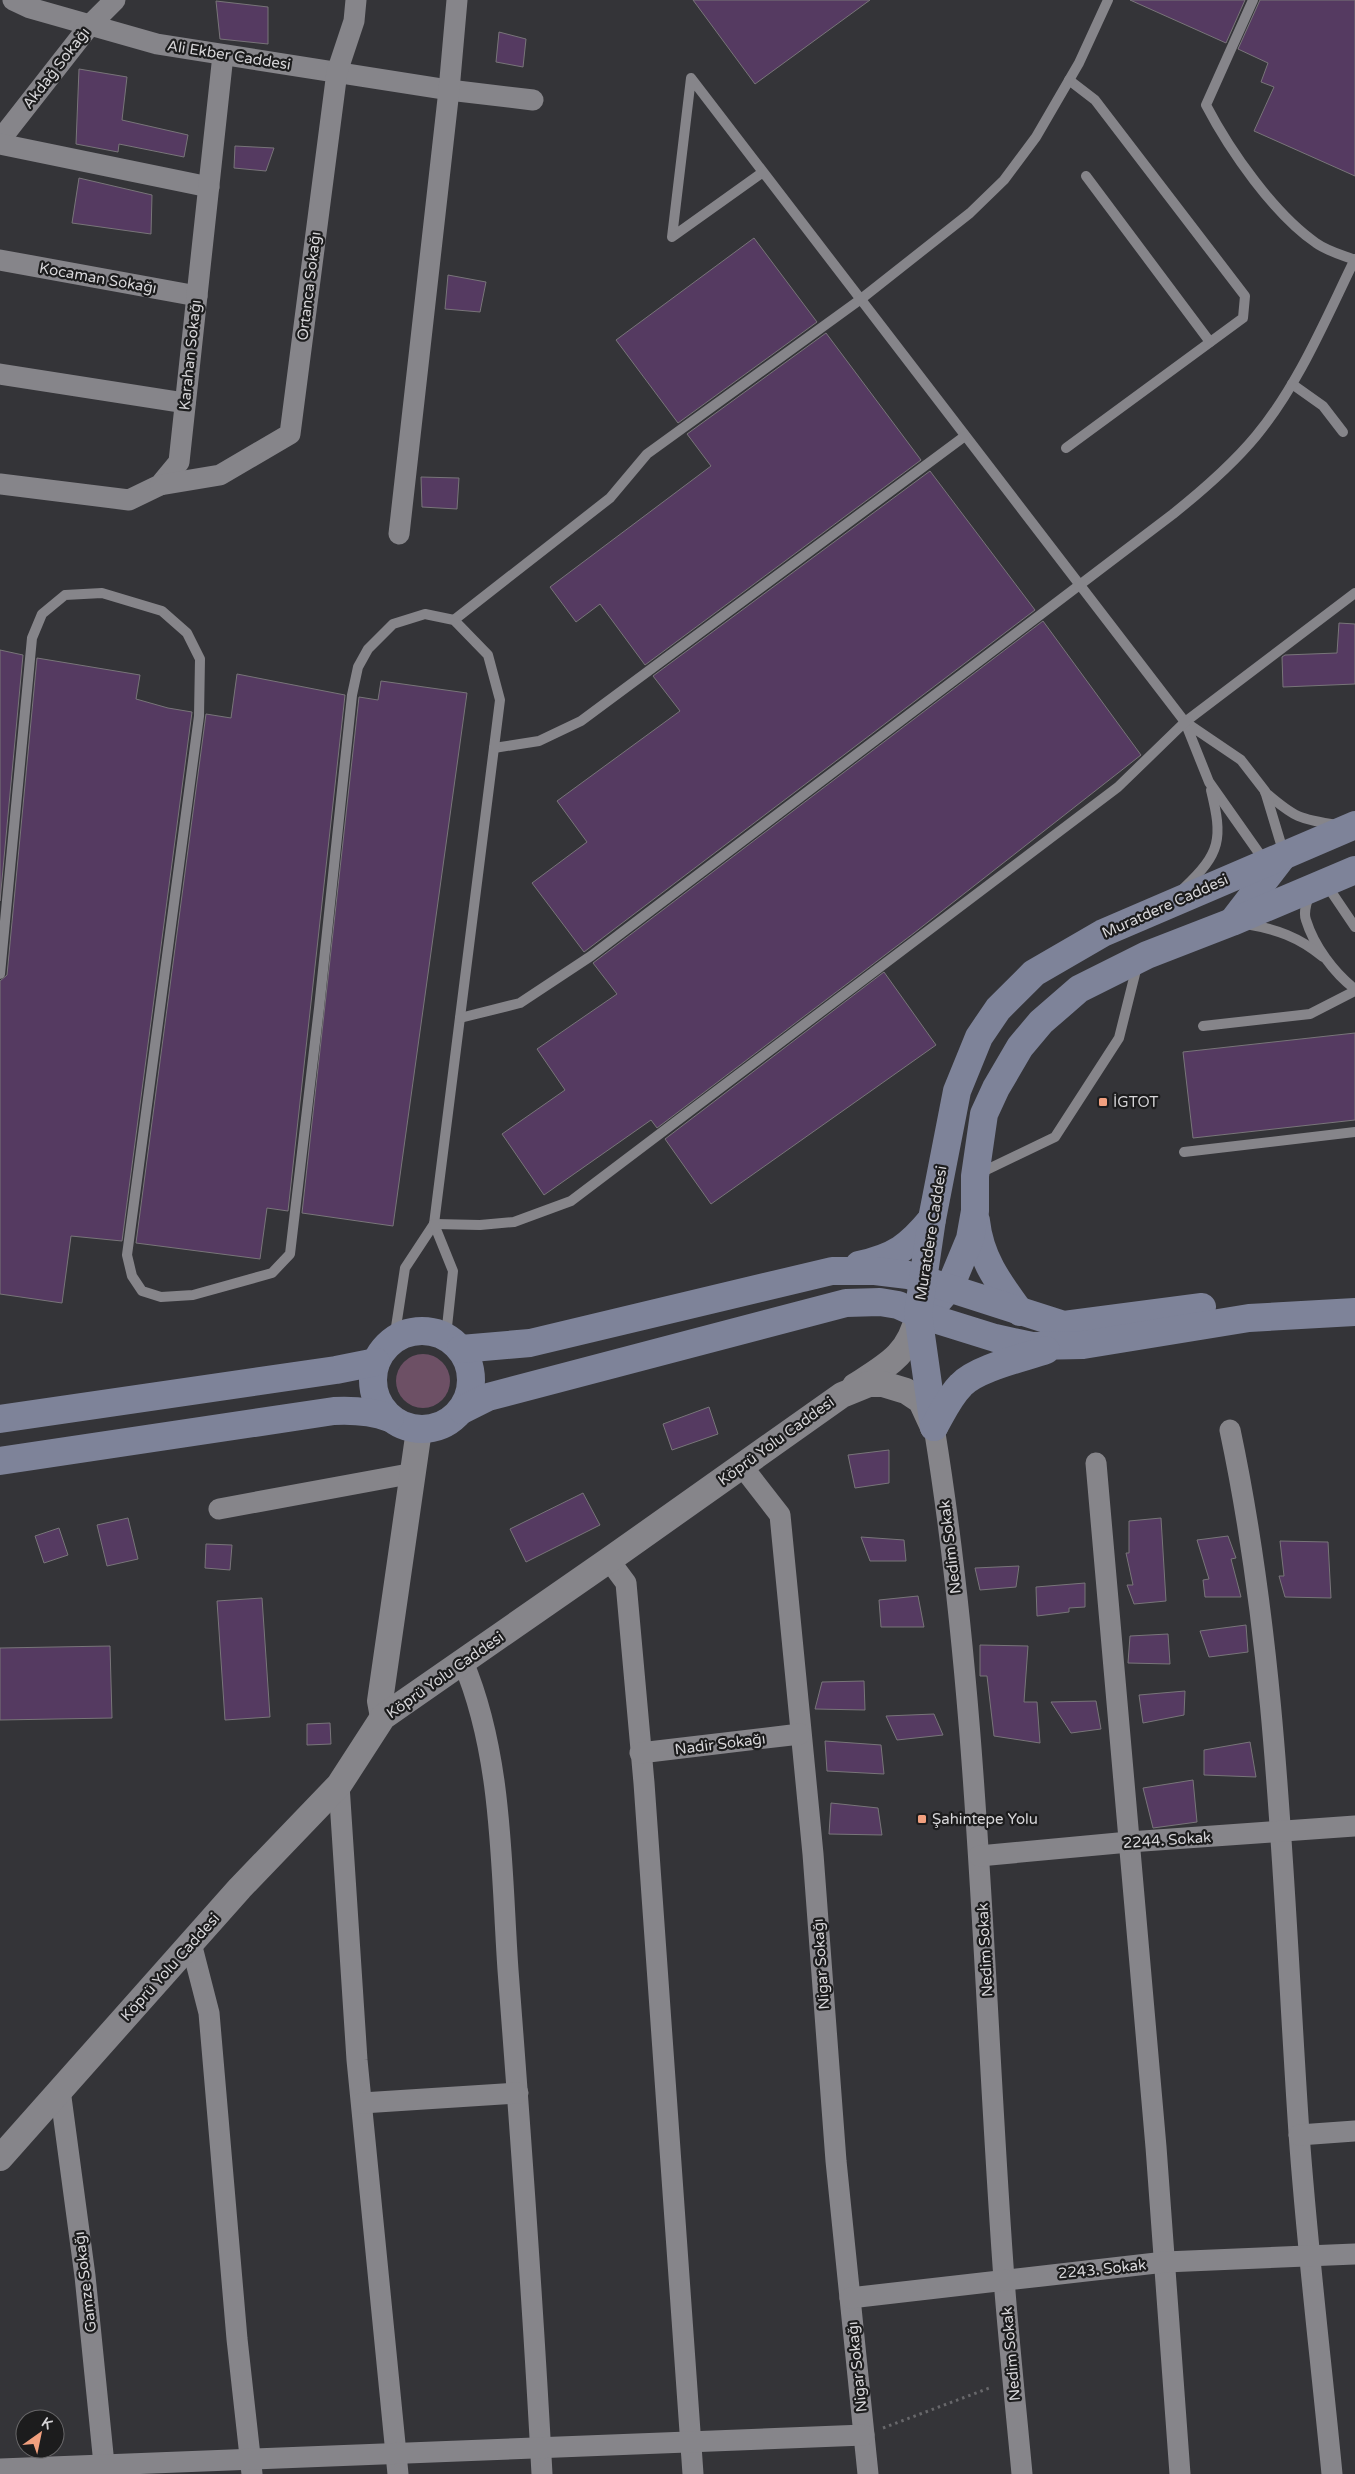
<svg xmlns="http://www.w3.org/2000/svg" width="1355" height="2474" font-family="'Varela Round',sans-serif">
	<rect width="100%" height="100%" fill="#343438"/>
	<circle fill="#6d5065" cx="423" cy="1381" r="27"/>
	<g fill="#553a61" stroke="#787579">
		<polygon points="693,0 870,0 755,84"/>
		<polygon points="1130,0 1245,0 1226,43"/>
		<polygon points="1260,0 1355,0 1355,176 1254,131 1274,87 1261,82 1268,63 1238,49"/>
		<polygon points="216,1 268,7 268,44 220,39"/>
		<polygon points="499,32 526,39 523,67 496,62"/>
		<polygon points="79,69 127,77 122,120 188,135 184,157 119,144 118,152 76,144"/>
		<polygon points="235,146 274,148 266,171 234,168"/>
		<polygon points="79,178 152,195 151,234 72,223"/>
		<polygon points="754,238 817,322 678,423 616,340"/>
		<polygon points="448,275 486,282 480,312 445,309"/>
		<polygon points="826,333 921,460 645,665 600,604 576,622 550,587 711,466 687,434"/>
		<polygon points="930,471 1035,610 584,952 532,883 587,842 557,801 680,711 653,676"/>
		<polygon points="421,477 459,478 457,509 422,507"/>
		<polygon points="1043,621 1141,755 914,933 657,1128 651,1120 544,1195 502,1134 565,1090 537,1049 617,994 593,963"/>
		<polygon points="1339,623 1355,624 1355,684 1283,687 1282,657 1285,655 1337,653"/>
		<polygon points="0,650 23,655 0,901"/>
		<polygon points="37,658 140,675 136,699 168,708 192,712 122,1241 71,1236 62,1303 0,1294 0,981 7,975"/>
		<polygon points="237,674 345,695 288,1211 267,1208 260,1259 136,1243 206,714 231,718"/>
		<polygon points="381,681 467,693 393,1226 302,1213 359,697 378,700"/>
		<polygon points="884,972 936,1045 711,1204 665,1139"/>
		<polygon points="1355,1033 1355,1120 1193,1138 1183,1052"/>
		<polygon points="709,1407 718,1434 672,1450 663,1424"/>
		<polygon points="889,1450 889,1483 855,1488 848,1455"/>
		<polygon points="583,1493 600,1525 526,1562 510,1529"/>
		<polygon points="128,1518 138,1559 107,1566 97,1525"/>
		<polygon points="1161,1518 1166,1601 1134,1604 1127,1585 1133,1585 1126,1553 1129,1553 1129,1521"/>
		<polygon points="59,1528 68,1555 44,1563 35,1536"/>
		<polygon points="1228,1536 1236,1558 1231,1559 1241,1597 1205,1597 1203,1580 1209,1579 1197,1540"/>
		<polygon points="861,1537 904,1540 906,1561 870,1561"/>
		<polygon points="1280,1541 1328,1542 1331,1598 1285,1597 1279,1576 1284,1576"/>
		<polygon points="206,1544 232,1545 230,1570 205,1568"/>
		<polygon points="1019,1566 1016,1587 980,1590 975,1568"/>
		<polygon points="1085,1583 1085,1607 1069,1608 1069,1612 1037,1616 1036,1587"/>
		<polygon points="918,1596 924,1627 881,1627 879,1600"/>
		<polygon points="262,1598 270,1717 225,1720 217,1601"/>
		<polygon points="1246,1625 1248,1652 1209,1657 1200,1631"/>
		<polygon points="1168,1634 1170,1664 1128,1663 1130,1636"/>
		<polygon points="980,1645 1028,1646 1024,1702 1037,1702 1040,1743 994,1736 987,1676 980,1676"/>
		<polygon points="110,1646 112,1718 0,1720 0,1648"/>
		<polygon points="864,1681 865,1710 815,1709 822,1682"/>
		<polygon points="1185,1691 1184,1715 1143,1723 1139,1695"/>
		<polygon points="1096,1701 1101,1729 1071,1733 1051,1702"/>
		<polygon points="934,1714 943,1735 897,1740 886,1716"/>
		<polygon points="330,1723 331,1744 307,1745 307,1724"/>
		<polygon points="825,1741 881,1745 884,1774 827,1771"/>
		<polygon points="1250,1742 1256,1777 1204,1775 1204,1750"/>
		<polygon points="1193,1780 1197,1822 1153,1828 1143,1788"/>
		<polygon points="831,1803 878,1808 882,1835 829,1834"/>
	</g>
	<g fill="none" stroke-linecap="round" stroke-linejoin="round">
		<polyline stroke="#68686b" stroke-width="3" stroke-dasharray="2.5 4" stroke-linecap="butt" points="883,2428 992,2387"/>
		<g stroke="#86858a" stroke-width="10">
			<path d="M1253,0L1206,105C1230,151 1274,214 1316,243C1327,251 1342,255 1355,260"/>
			<path d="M763,172L672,237L691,78C856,293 1020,508 1185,722"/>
			<polyline points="1086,176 1210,342"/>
			<polyline points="1292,384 1323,406 1343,432"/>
			<polyline points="1066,448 1243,318 1245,296 1095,100 1069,80"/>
			<polyline points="454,620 610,498 647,454 861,299 970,213 1004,180 1036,137 1079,63 1108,0"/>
			<polyline points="494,748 539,741 581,721 965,436"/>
			<path d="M1265,792C1295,818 1299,819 1338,825"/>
			<polyline points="1266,863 1209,782 1185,722 1241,760 1265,791 1284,854"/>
			<polyline points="1326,884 1355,927"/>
			<path d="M1184,888C1221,853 1223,839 1211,790"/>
			<path d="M1310,893C1307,901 1303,912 1306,920C1314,946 1334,973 1355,989"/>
			<path d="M1246,924C1276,929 1299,937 1323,957"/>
			<polyline points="0,974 32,638 42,614 65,595 102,593 162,611 187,633 200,659 199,716 127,1255 132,1276 142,1291 161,1297 193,1295 272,1273 290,1254 319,1008 352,695 358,667 368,649 393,624 425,614 454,620 488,655 500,700 434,1224 405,1268 394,1340"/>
			<path d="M460,1018L520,1003L591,956L1173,514C1203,490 1232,465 1256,436C1299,384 1326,318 1355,259"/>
			<polyline points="1203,1026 1310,1014 1355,991"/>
			<polyline points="1184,1152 1355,1132"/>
			<polyline points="978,1174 1055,1137 1119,1038 1137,966"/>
			<polyline points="434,1224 480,1225 514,1222 571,1201 1118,787 1185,722 1355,593"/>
			<polyline points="434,1224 453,1271 446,1336"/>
		</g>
		<g stroke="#86858a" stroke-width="21">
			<polyline points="13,0 30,8 157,44 449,90 533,100"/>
			<polyline points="0,140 90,25 115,0"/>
			<polyline points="0,144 209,187"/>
			<polyline points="0,260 197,296"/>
			<polyline points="0,374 185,403"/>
			<polyline points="0,484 129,500 160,485 179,462 223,55"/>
			<polyline points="160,485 220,475 290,434 337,72 354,21 356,0"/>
			<polyline points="399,534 449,90 457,0"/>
			<path d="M934,1427C980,1709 983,1995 1004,2279C1009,2344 1016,2409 1022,2474"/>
			<path d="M1230,1430C1279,1661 1283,1898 1299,2133C1307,2247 1321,2360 1332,2474"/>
			<polyline points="1096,1463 1156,2147 1180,2474"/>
			<polyline points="742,1466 780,1515 813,1854 836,2161 868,2474"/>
			<polyline points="219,1509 414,1473"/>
			<polyline points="609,1560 626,1583 644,1783 693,2474"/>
			<path d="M463,1662C503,1756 501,1869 508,1970C521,2138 533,2306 542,2474"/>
			<polyline points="640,1753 800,1734"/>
			<polyline points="339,1785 357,2060 398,2474"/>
			<polyline points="979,1856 1129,1842 1355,1826"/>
			<polyline points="191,1943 209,2013 237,2339 252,2474"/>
			<polyline points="60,2090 85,2276 105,2474"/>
			<polyline points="362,2103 518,2093"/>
			<polyline points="1299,2135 1355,2131"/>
			<polyline points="850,2298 1165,2262 1355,2254"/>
			<polyline points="0,2469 864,2435"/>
		</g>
		<g stroke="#86858a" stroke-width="26">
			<path d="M855,1386C888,1365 910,1354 918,1314"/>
			<polyline points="383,1717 380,1701 419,1430"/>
			<polyline points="0,2158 240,1888 339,1785 383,1717 609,1560 842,1395 869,1384 883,1384 906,1391 921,1401 933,1427"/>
		</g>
		<g stroke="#7e8399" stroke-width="28">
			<polyline points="1233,921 1283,856"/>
			<path d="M976,1221C980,1258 998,1282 1020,1312"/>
			<path d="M859,1265C895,1257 909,1247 932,1219"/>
			<polyline points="938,1301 950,1287 970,1239 975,1211 975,1176 984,1114 996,1088 1020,1047 1041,1022 1079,989 1147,955 1232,922 1355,870"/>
			<circle cx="422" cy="1380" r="49"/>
			<polyline points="461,1349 530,1343 832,1271 875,1271 908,1275 1064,1325 1202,1307"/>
			<polyline points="462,1410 488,1397 846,1303 880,1302 898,1305 918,1314 995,1338 1032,1346 1083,1345 1249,1318 1355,1312"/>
			<polyline points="0,1419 336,1370 376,1362"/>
			<polyline points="934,1427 918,1314 932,1219 957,1091 979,1037 998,1009 1034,973 1103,933 1355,825"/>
			<path d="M934,1427C942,1413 949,1397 961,1385C977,1368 1023,1358 1046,1350"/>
			<path d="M0,1461L334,1411C354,1410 371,1411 390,1418"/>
		</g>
	</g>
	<g fill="#f2a07f" stroke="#1c1c1d" stroke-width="2">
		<rect x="1098" y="1097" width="10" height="10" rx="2.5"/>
		<rect x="917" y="1814" width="10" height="10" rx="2.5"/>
	</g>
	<g text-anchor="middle" stroke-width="4.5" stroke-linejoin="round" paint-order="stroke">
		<g font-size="15" fill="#d7d6d9" stroke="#1c1c1d">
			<text transform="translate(229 55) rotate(9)" y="5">Ali Ekber Caddesi</text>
			<text transform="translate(56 68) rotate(-52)" y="5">Akdağ Sokağı</text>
			<text transform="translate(98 278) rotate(10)" y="5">Kocaman Sokağı</text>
			<text transform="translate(309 286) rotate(-83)" y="5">Ortanca Sokağı</text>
			<text transform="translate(190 355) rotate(-84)" y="5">Karahan Sokağı</text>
			<text transform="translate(1165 906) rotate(-24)" y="5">Muratdere Caddesi</text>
			<text transform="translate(931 1233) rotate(-81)" y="5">Muratdere Caddesi</text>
			<text transform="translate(776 1441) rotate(-36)" y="5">Köprü Yolu Caddesi</text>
			<text transform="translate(950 1547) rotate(-97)" y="5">Nedim Sokak</text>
			<text transform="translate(445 1675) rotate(-35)" y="5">Köprü Yolu Caddesi</text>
			<text transform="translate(720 1744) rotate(-7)" y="5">Nadir Sokağı</text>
			<text transform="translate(1167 1840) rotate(-4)" y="5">2244. Sokak</text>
			<text transform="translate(985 1950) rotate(-93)" y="5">Nedim Sokak</text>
			<text transform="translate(821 1964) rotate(-94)" y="5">Nigar Sokağı</text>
			<text transform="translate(170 1967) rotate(-48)" y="5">Köprü Yolu Caddesi</text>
			<text transform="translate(1102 2269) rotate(-6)" y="5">2243. Sokak</text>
			<text transform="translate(85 2282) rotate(-97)" y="5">Gamze Sokağı</text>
			<text transform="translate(1011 2354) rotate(-95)" y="5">Nedim Sokak</text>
			<text transform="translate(857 2367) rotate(-96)" y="5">Nigar Sokağı</text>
		</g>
		<g font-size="15" fill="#d7d6d9" stroke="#1c1c1d" text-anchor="start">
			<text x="1113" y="1107">İGTOT</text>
			<text x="932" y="1824">Şahintepe Yolu</text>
		</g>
	</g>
	<g transform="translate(40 2434) rotate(33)"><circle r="24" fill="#1c1c1d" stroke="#676668"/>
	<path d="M0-4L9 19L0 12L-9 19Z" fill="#f2a07f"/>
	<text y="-8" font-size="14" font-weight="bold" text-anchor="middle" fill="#d7d6d9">K</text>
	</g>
</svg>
